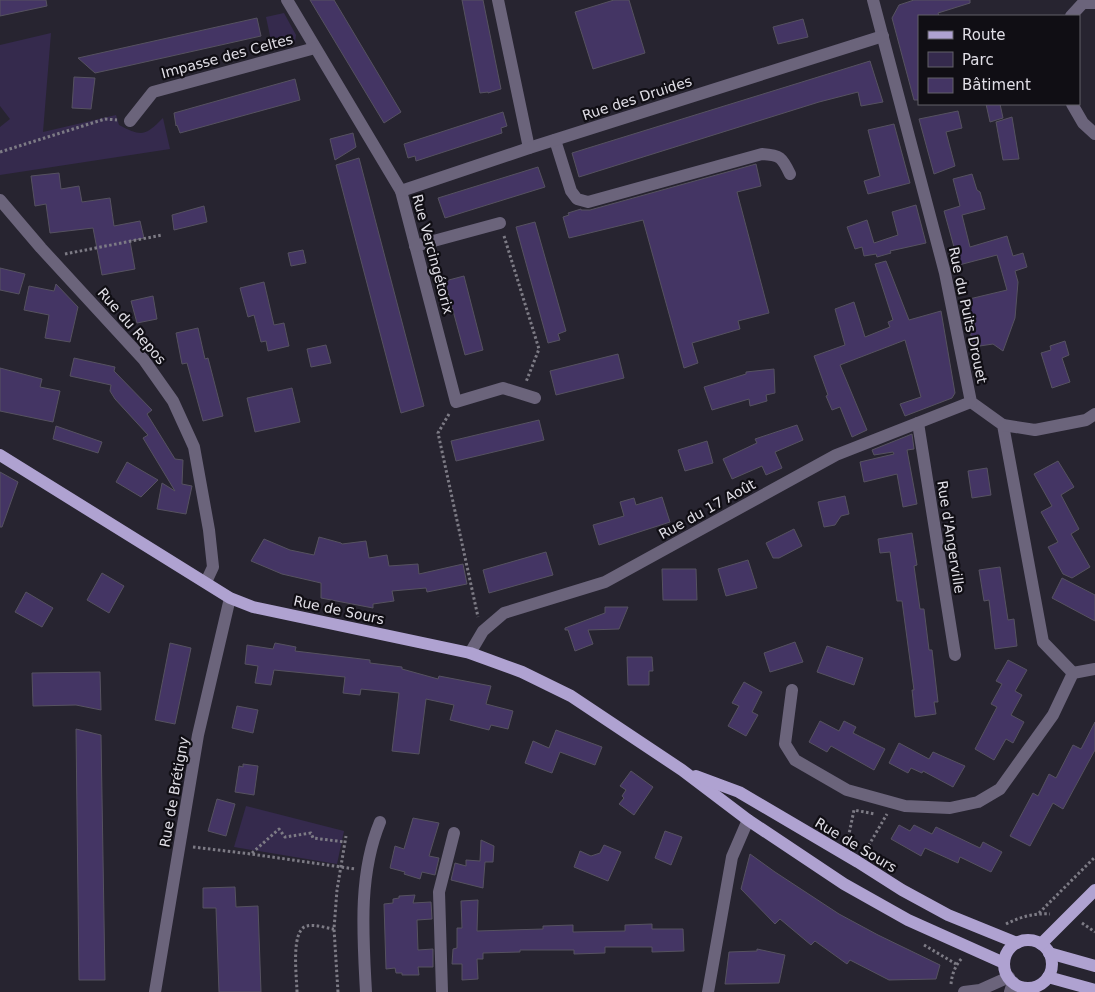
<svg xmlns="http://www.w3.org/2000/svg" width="1095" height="992" font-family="'DejaVu Sans',sans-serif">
	<rect width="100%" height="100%" fill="#272430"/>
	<g fill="#352a4d">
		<polygon points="284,13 296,35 295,42 273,50 266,17"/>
		<path d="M51,33L43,132L116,115L119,125C142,137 145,136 163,118L170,149L0,175V127L10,119L0,106V45Z"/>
		<polygon points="246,806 344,831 337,864 234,847"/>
	</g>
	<g fill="#443564" stroke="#565260">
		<polygon points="0,0 46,0 47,6 0,16"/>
		<polygon points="310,0 334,0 401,112 384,123"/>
		<polygon points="462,0 483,0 501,89 488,93 488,92 480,93"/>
		<polygon points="614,0 629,0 645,53 593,69 575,12"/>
		<polygon points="914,0 970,0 970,3 938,13 939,16 919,16 919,100 914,100 892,18 899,5"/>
		<polygon points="257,18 261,36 127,66 95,73 78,58"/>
		<polygon points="803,19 808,37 778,44 773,27"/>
		<polygon points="870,61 883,102 861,106 858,92 819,102 579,177 572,153"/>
		<polygon points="74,77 95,78 91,109 72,108"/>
		<polygon points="295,79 300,100 180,133 177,125 176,126 174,113"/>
		<polygon points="986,104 1000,104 1003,118 990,122"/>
		<polygon points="958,111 962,128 946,132 955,166 934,174 919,119"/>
		<polygon points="503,112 507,126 501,128 502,133 416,161 415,156 408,158 404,144"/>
		<polygon points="1012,117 1019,159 1003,160 996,122"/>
		<polygon points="894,124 910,183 868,194 864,181 880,176 868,130"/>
		<polygon points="353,133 356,147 335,160 330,139"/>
		<polygon points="359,158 424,406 401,413 336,165"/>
		<polygon points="756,164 761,186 737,192 769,313 738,321 740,329 692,343 698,363 684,368 643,220 569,238 563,217 569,215 568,213 581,209 581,210 590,210"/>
		<polygon points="538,167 545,187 445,218 438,198"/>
		<polygon points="59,173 61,189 79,186 82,202 110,198 114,226 140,221 144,238 130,241 135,269 102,275 93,228 50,233 46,204 35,206 31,176"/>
		<polygon points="972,174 977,190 980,192 985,209 962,215 970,247 1007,236 1013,256 1023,253 1027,267 1015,271 1018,282 1015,318 1003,351 993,344 973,347 965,300 1007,290 997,255 959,265 944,211 960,206 953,179"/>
		<polygon points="916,205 926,243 890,251 891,253 877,257 876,254 864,256 862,247 855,249 847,227 867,220 874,243 898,235 892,212"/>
		<polygon points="204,206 207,222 174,230 172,215"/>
		<polygon points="535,222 566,331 558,334 560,340 548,343 516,227"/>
		<polygon points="303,250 306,263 291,266 288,253"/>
		<polygon points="886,261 909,320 941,311 955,393 952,398 905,416 900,404 921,397 905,340 840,365 867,430 852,437 840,407 832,410 826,396 828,395 814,356 845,345 835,309 854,302 865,337 890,327 888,322 893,320 875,264"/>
		<polygon points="0,268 25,274 19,294 0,290"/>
		<polygon points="464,276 483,350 465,355 445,281"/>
		<polygon points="264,282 274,325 284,323 289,346 268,351 266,341 261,342 254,315 248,317 240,288"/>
		<polygon points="56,284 78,307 70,342 45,338 49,315 24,310 29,286 54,291"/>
		<polygon points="153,296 157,319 137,323 131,301"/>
		<polygon points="198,328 205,359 208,358 223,416 203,421 187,363 182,364 176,333"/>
		<polygon points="1065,341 1069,355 1062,358 1070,382 1052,388 1041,353 1051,350 1050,346"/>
		<polygon points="326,345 331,363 311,367 307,349"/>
		<polygon points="618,354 624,378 556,395 550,371"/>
		<polygon points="74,358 115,367 114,371 152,410 147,414 175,459 183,460 182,484 192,486 186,514 157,509 162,483 175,491 143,438 148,435 115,399 110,391 111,385 70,376"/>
		<polygon points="0,368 42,379 40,387 60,391 53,422 0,411"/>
		<polygon points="774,369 775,393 766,395 767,401 750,406 749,399 712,410 704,387 746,374 746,372"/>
		<polygon points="292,388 300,422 255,432 247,398"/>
		<polygon points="539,420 544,440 456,461 451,441"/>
		<polygon points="797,425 803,440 775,452 782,468 766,475 762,466 732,479 723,459 757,443 755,439"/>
		<polygon points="56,426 102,442 98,453 53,439"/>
		<polygon points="912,434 914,449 907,450 917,504 903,507 897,474 864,482 860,462 894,454 893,452 874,455 872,450"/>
		<polygon points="707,441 713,463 685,471 678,450"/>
		<polygon points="1058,461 1074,487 1061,495 1079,529 1071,534 1090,567 1072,578 1063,574 1048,547 1058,542 1041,512 1052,506 1034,474"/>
		<polygon points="127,462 158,480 141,497 116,482"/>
		<polygon points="987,468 991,495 972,498 968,471"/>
		<polygon points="0,472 18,482 2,527 0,527"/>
		<polygon points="845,496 849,514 841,516 835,525 824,527 818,502"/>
		<polygon points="662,497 670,522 599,545 593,525 624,516 620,502 634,498 636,505"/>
		<polygon points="794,529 802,546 779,558 773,558 766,543"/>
		<polygon points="912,533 917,565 914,566 920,609 924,609 929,650 932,650 938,702 934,702 936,714 915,717 912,690 914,690 902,601 897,601 890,552 880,553 878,539"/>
		<polygon points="319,537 341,543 342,544 366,541 369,558 387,555 389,566 418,564 419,574 463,564 467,584 427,592 426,588 392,591 394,601 373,604 373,608 321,598 321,583 282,574 251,561 264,539 290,550 314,555"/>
		<polygon points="546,552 553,575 489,593 483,570"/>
		<polygon points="748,560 757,588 726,596 718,569"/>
		<polygon points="1000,567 1008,620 1014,619 1017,646 995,649 989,600 984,601 979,570"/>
		<polygon points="662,569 696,569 697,600 663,600"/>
		<polygon points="102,573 124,586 109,613 87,600"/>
		<polygon points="1062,578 1095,595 1095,621 1052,598"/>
		<polygon points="26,592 53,608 42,627 15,612"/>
		<polygon points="605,607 628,607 619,629 588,630 593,644 575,651 568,630 565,630 565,628 605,613"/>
		<polygon points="795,642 803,662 770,672 764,653"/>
		<polygon points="170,643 191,648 175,724 155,720"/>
		<polygon points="275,643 296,647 295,651 370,660 370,663 402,667 402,669 438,679 439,676 491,686 486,704 513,711 508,729 491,725 489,730 450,720 454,705 426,699 419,754 392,751 399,693 361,689 360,695 343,693 345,677 274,670 271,685 255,683 258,666 245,664 247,645 273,649"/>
		<polygon points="827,646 863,658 854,685 817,672"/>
		<polygon points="627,657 652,657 653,671 649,671 649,685 628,685"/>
		<polygon points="1008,660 1027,670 1015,691 1022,695 1011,715 1024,722 1013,743 1006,739 994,760 975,749 997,707 991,704 1002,684 996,681"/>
		<polygon points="100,672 101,710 76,705 33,706 32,673"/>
		<polygon points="744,682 762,692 752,712 758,715 746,736 728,726 739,706 732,703"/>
		<polygon points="237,706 258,710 253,733 232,728"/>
		<polygon points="820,721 839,731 844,721 856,727 853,733 885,749 874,770 831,746 827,752 809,742"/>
		<polygon points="1095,722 1095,750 1063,809 1053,803 1030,846 1010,836 1033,793 1038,796 1049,774 1056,778 1073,745 1081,749"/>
		<polygon points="76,729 101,735 105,980 79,980"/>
		<polygon points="556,730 602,747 595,765 560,752 552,773 525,763 533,741 549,748"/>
		<polygon points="899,743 929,759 933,752 965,766 953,787 923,771 922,773 911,768 908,773 889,763"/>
		<polygon points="243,764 258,766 254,795 235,792 239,766 243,767"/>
		<polygon points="631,771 653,787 634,815 619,804 624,798 622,796 626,790 620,786"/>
		<polygon points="217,799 235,804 226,836 208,831"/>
		<polygon points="413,818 439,823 429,856 439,858 435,875 422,872 420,879 404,874 405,872 390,868 395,846 404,849"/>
		<polygon points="899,825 910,831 914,825 932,834 936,827 980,848 983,842 1002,852 991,872 960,857 958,863 925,848 921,856 891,839"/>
		<polygon points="665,831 682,837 671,865 655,858"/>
		<polygon points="481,840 494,846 493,862 485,862 483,888 451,880 455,863 466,866 466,860 480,861"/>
		<polygon points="604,845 621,852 608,881 574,867 580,851 591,856 600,853"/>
		<polygon points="750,854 775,872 839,914 878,935 940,965 936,979 889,980 850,960 847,964 815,941 811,945 780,919 775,924 741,889"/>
		<polygon points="235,887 236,907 258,906 261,992 219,992 216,908 203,908 203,888"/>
		<polygon points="415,895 413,903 431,902 432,919 417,920 418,950 433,949 433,967 418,967 419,975 402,975 402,973 396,973 395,968 386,969 384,904 393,903 393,899 399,898 399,896"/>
		<polygon points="478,900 477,931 543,929 543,926 573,925 573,932 625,931 625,925 652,924 652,929 683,929 684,951 652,952 652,947 605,947 605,953 574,954 574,950 520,950 520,952 483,953 483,959 477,959 478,979 462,980 462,964 452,964 453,949 457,948 457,928 462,928 461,901"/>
		<polygon points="757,949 785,955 779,983 725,984 729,952 757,951"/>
	</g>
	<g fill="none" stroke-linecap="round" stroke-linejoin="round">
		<g stroke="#7d7b85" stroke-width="3" stroke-dasharray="2.5 2.5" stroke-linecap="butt">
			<polyline points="0,152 105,119 117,120"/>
			<polyline points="504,236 539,349 526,382"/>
			<polyline points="65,254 162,235"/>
			<polyline points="449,414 438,433 478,617"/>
			<polyline points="851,840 848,839 854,810 875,814"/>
			<polyline points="193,847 251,854 355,869"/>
			<polyline points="866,850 887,814"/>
			<polyline points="252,853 279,829 285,837 311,833 313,838 345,842"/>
			<polyline points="1039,913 1095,857"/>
			<polyline points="1082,923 1095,932"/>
			<path d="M1006,924C1020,917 1034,913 1050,914"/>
			<polyline points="924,945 956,964"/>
			<path d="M951,984C952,974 955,966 962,958"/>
			<path d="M297,992C297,979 290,929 307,926C315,924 326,928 334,929"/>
			<polyline points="338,992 334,929 337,890 346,836"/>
		</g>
		<g stroke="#6b647b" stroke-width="12">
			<polyline points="287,0 401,191 456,402 503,388 535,398"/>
			<polyline points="498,0 529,148"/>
			<polyline points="873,0 945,273 971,402 1003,425 1043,642 1073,673"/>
			<polyline points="1071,16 1083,3 1095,3"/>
			<polyline points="1072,104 1083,123 1095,134"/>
			<polyline points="130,121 153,92 315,48"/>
			<path d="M555,140L571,191L577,199L588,202L762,154C780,155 782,157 790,174"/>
			<polyline points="401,191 529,148 883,36"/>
			<polyline points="0,200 41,248 144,360 173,401 194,447 209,530 213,567 206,582"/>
			<polyline points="415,246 500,223"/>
			<polyline points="918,423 955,655"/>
			<polyline points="1003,425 1035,430 1086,420 1095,414"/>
			<polyline points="470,653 483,631 504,613 605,582 836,455 971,402"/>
			<polyline points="792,690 785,744 795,760 847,790 905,806 950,808 978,802 1000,789 1053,715 1073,673 1095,669"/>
			<polyline points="155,992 198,735 230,598"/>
			<path d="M366,992C363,936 358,875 380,822"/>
			<polyline points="442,992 439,892 454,833"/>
			<polyline points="708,992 732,857 748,820"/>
			<polyline points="964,992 980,990 1009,977"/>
			<polyline points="1010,992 1013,982"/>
		</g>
		<g stroke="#afa2d1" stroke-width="12">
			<polyline points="0,455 230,598 253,607 470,653 522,672 571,696 682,770 748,820 844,884 908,920 1004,963"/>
			<polyline points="696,776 739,792 858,862 902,890 948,915 1017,943"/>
			<circle cx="1028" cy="964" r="24"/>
			<polyline points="1041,944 1095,890"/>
			<polyline points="1049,953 1095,966"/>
			<polyline points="1048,977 1095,990"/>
		</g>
	</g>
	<g text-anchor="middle" stroke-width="4.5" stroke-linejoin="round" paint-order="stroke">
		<g font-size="14" fill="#e0dee6" stroke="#100e14">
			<text transform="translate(227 56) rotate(-15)" y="5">Impasse des Celtes</text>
			<text transform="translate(637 98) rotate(-18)" y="5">Rue des Druides</text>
			<text transform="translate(433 254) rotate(75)" y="5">Rue Vercingétorix</text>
			<text transform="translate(968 315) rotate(78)" y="5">Rue du Puits Drouet</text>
			<text transform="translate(132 326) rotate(49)" y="5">Rue du Repos</text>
			<text transform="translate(707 509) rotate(-29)" y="5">Rue du 17 Août</text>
			<text transform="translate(951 537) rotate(81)" y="5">Rue d'Angerville</text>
			<text transform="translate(339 610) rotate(12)" y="5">Rue de Sours</text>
			<text transform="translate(174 792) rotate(-80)" y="5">Rue de Brétigny</text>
			<text transform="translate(856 845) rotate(31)" y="5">Rue de Sours</text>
		</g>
	</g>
	<rect x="918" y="15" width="162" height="90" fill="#100e14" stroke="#636168"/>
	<rect x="928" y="31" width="25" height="8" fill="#afa2d1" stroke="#636168"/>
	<text x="962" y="40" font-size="15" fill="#e0dee6">Route</text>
	<rect x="928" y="52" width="25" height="15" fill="#352a4d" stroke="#636168"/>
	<text x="962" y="65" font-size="15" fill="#e0dee6">Parc</text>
	<rect x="928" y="78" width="25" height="15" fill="#443564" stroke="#636168"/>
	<text x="962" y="90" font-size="15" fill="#e0dee6">Bâtiment</text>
</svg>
